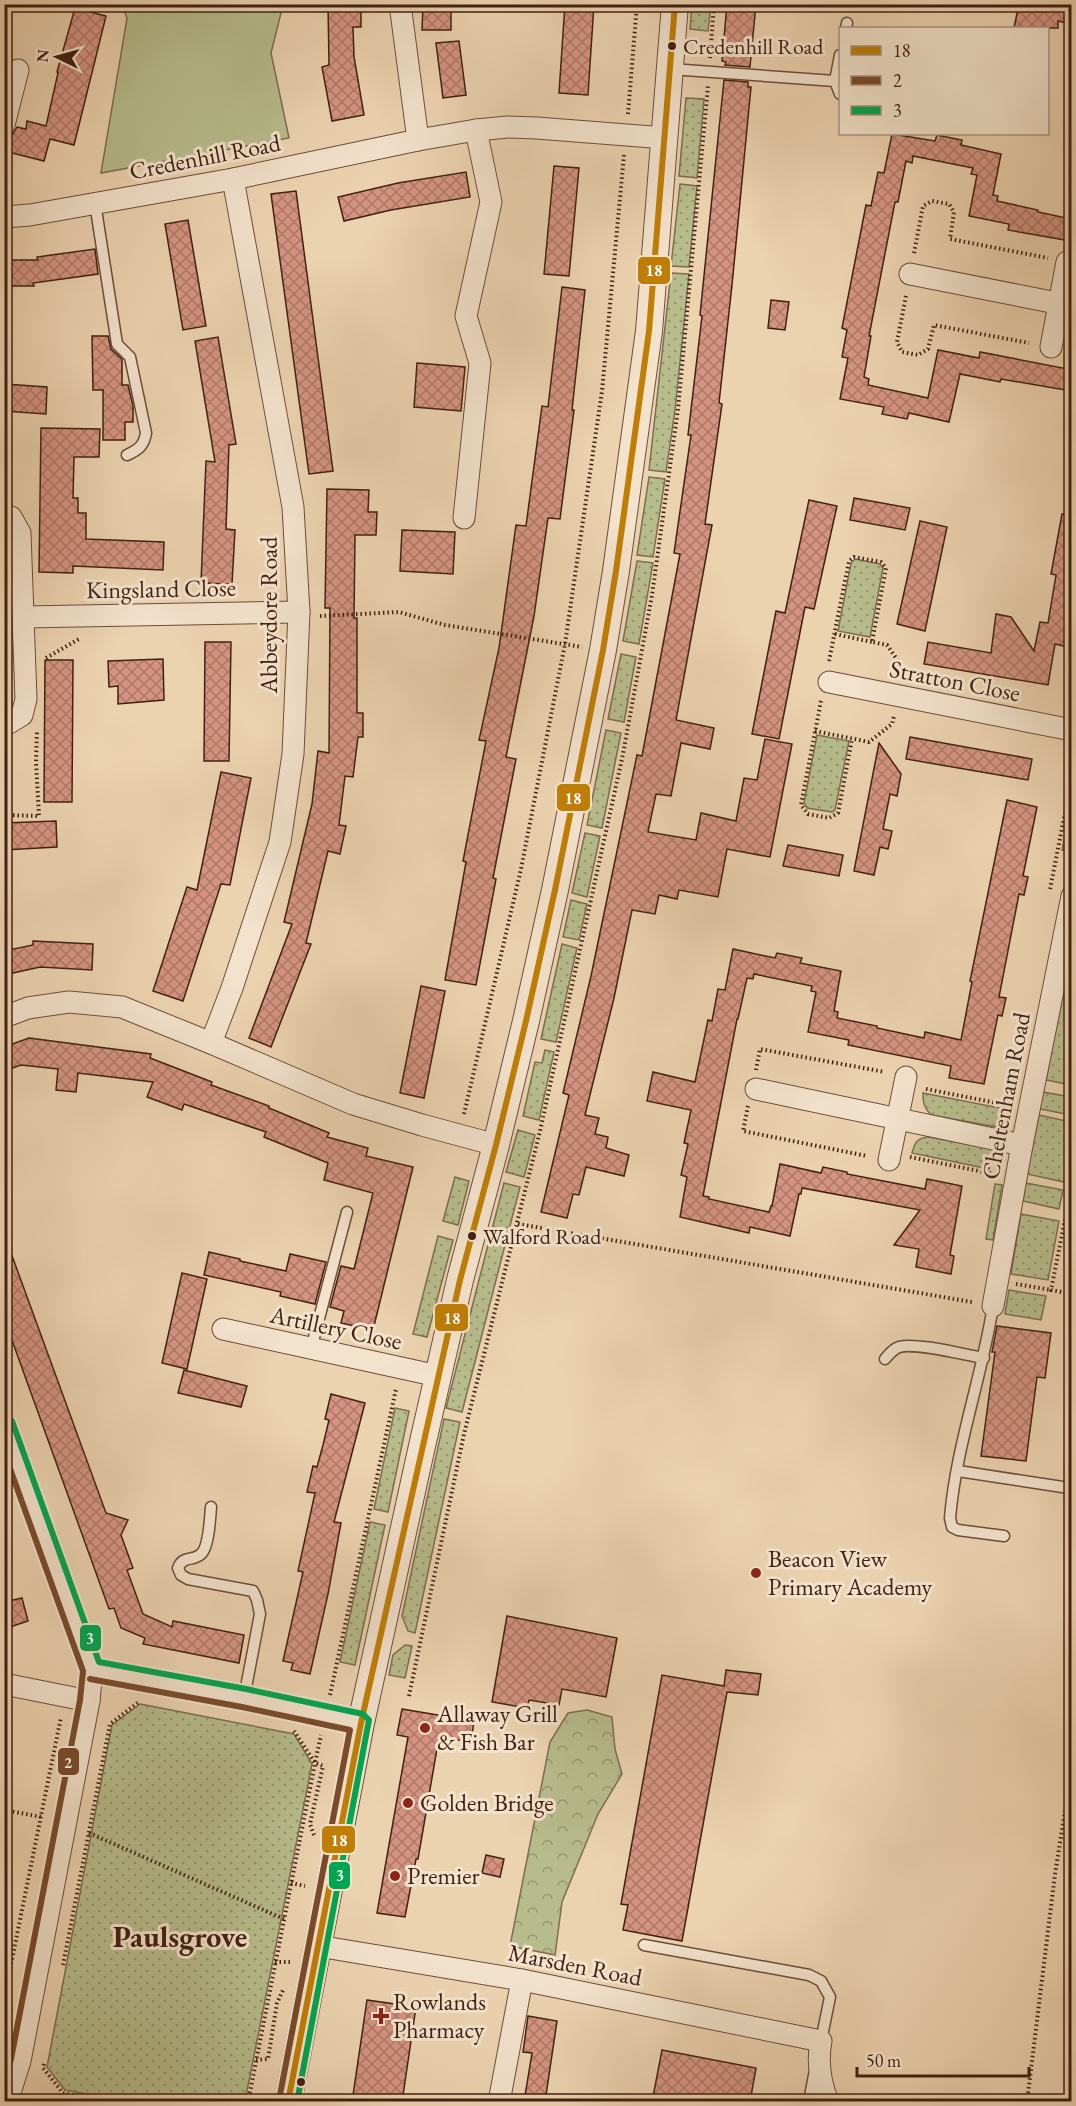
<svg xmlns="http://www.w3.org/2000/svg" width="1076" height="2106" font-family="'EB Garamond',serif">
	<defs>
		<pattern id="grass-dots" width="8" height="8" patternUnits="userSpaceOnUse" patternTransform="scale(1.5)"><rect width="8" height="8" fill="#b7bc8c"/><path d="M2 2h.1M6 6h.1" fill="none" stroke="#969871" stroke-width="1.8" stroke-linecap="round"/></pattern>
		<pattern id="forest-crowns" width="20" height="18" patternUnits="userSpaceOnUse" patternTransform="scale(1.5)"><rect width="20" height="18" fill="#b7bc8c"/><path d="M2 6a3 3 0 1 1 6 0M12 15a3 3 0 1 1 6 0" fill="none" stroke="#969871"/></pattern>
		<pattern id="building-cross-hatch" width="8" height="8" patternUnits="userSpaceOnUse" patternTransform="scale(1.5)"><rect width="8" height="8" fill="#d59481"/><path d="M0 0l8 8M0 8l8-8" fill="none" stroke="#ae7868"/></pattern>
	</defs>
	<rect width="100%" height="100%" fill="#ecd3b0"/>
	<filter id="stains"><feTurbulence type="fractalNoise" baseFrequency=".00333" numOctaves="4"/><feColorMatrix values="0 0 0 0 .2 0 0 0 0 .09 0 0 0 0 .02 0 0 0 .5 -.17"/></filter>
	<radialGradient id="worn" r=".72"><stop offset=".6" stop-color="#630" stop-opacity="0"/><stop offset="1" stop-color="#630" stop-opacity=".3"/></radialGradient>
	<g fill="url(#grass-dots)" stroke="#7c6e4f" stroke-width="1.5">
		<polygon points="692,5 711,5 708,31 690,29"/>
		<polygon points="686,98 704,99 697,178 679,176"/>
		<polygon points="680,184 697,186 689,267 671,266"/>
		<polygon points="671,273 689,274 675,410 666,472 649,470"/>
		<polygon points="649,477 665,479 653,557 637,555"/>
		<polygon points="855,559 880,564 883,568 870,637 838,631 851,563"/>
		<polygon points="637,561 653,563 639,644 623,641"/>
		<polygon points="621,654 636,657 624,722 608,719"/>
		<polygon points="606,730 621,733 602,828 587,825"/>
		<polygon points="817,735 849,741 835,810 832,812 807,808 804,803"/>
		<polygon points="1071,803 1071,838 1069,851 1062,850"/>
		<polygon points="585,833 600,836 587,897 572,893"/>
		<polygon points="571,900 587,904 579,940 563,937"/>
		<polygon points="562,944 577,948 556,1042 541,1039"/>
		<polygon points="1065,980 1071,982 1071,1085 1046,1080"/>
		<polygon points="545,1050 554,1052 539,1120 523,1116 535,1062 542,1063"/>
		<polygon points="1043,1092 1071,1097 1071,1115 1040,1109"/>
		<path d="M923,1093L1000,1108L997,1127L931,1115C924,1108 923,1103 923,1093Z"/>
		<polygon points="1039,1115 1071,1122 1071,1143 1064,1182 1027,1174"/>
		<polygon points="518,1130 535,1135 524,1177 506,1172"/>
		<path d="M929,1137L993,1149L989,1169L912,1153C915,1142 917,1138 929,1137Z"/>
		<polygon points="455,1177 469,1181 458,1225 443,1221"/>
		<polygon points="504,1183 520,1187 462,1412 446,1408"/>
		<polygon points="1026,1183 1063,1190 1059,1209 1023,1201"/>
		<polygon points="995,1184 1002,1185 993,1240 986,1239"/>
		<polygon points="1021,1214 1059,1221 1048,1280 1011,1274"/>
		<polygon points="438,1236 453,1240 427,1337 413,1334"/>
		<polygon points="1009,1290 1046,1296 1041,1320 1005,1314"/>
		<polygon points="395,1408 409,1411 388,1512 374,1509"/>
		<polygon points="444,1419 460,1422 415,1633 408,1631 402,1616"/>
		<polygon points="370,1522 385,1525 355,1665 340,1662"/>
		<polygon points="405,1645 412,1646 405,1678 389,1675 393,1655"/>
		<polygon points="140,1704 294,1734 312,1764 245,2101 123,2101 65,2090 47,2067 112,1725"/>
	</g>
	<polygon fill="url(#forest-crowns)" stroke="#7c6e4f" stroke-width="1.5" points="587,1710 612,1717 615,1749 622,1774 598,1814 562,1902 555,1955 510,1946 550,1742 568,1713"/>
	<polygon fill="#b7bc8c" stroke="#7c6e4f" stroke-width="1.5" points="122,5 283,5 271,53 289,138 101,173 127,18"/>
	<g fill="url(#building-cross-hatch)" stroke="#412012" stroke-width="1.5">
		<polygon points="328,4 361,4 361,27 353,27 354,57 364,115 332,121 322,67 329,65"/>
		<polygon points="423,4 451,4 451,30 422,30"/>
		<polygon points="565,4 594,4 588,95 559,93"/>
		<polygon points="727,4 756,4 750,67 725,65 726,62 722,61"/>
		<polygon points="1019,4 1071,4 1071,24 1058,21 1058,28 1014,28"/>
		<polygon points="75,8 106,16 74,145 50,139 44,161 4,151 4,137 13,134 17,127 26,129 27,121 46,126 58,73 57,72"/>
		<polygon points="459,41 466,95 443,98 436,43"/>
		<polygon points="724,80 748,82 748,87 751,87 732,285 719,403 722,404 705,524 712,525 676,720 714,728 710,749 681,743 671,796 656,794 648,832 696,840 701,813 736,821 744,778 757,780 765,739 792,744 770,857 727,849 718,897 679,890 677,899 659,895 655,914 632,910 614,998 585,1115 599,1118 595,1134 608,1137 606,1148 629,1155 624,1176 586,1167 579,1195 573,1194 567,1218 541,1212 569,1095 563,1093 591,976 637,755 642,756 680,554 674,553 691,435 688,435 702,316 700,315"/>
		<polygon points="892,134 935,141 937,135 962,140 961,145 1001,154 993,195 998,196 997,201 1038,210 1038,212 1071,219 1071,241 1008,230 1009,224 969,216 977,175 971,174 973,168 913,156 912,163 906,161 898,202 895,202 869,336 871,336 864,377 869,379 868,385 928,398 938,350 979,358 980,352 1068,369 1065,390 1001,379 1000,382 960,374 949,422 909,413 907,419 882,414 884,407 840,399 848,358 842,357 847,330 842,328 866,205 871,206 878,172 884,173"/>
		<polygon points="554,166 579,168 569,276 544,274"/>
		<polygon points="466,172 470,197 391,210 344,221 338,197 398,183"/>
		<polygon points="296,191 333,471 309,474 271,194"/>
		<polygon points="188,220 206,326 183,330 165,224"/>
		<polygon points="95,249 98,274 33,283 34,286 4,286 4,260 38,260 37,257"/>
		<polygon points="562,287 585,290 572,410 574,410 560,519 548,518 534,616 506,757 516,759 493,878 496,879 476,985 445,980 466,862 463,861 486,741 479,740 499,648 516,525 526,526 542,406 548,407"/>
		<polygon points="771,300 789,302 785,330 768,328"/>
		<polygon points="92,336 108,336 111,349 122,359 122,385 128,385 133,406 133,422 125,422 125,440 103,440 103,390 93,390"/>
		<polygon points="218,337 236,444 229,445 226,529 235,530 232,584 201,583 206,461 215,462 195,341"/>
		<polygon points="417,363 465,367 461,411 414,407"/>
		<polygon points="4,384 47,387 46,414 4,411"/>
		<polygon points="41,428 100,429 99,457 74,457 73,498 78,498 78,513 86,513 86,539 164,542 163,570 73,566 73,573 39,572"/>
		<polygon points="327,489 369,490 368,512 377,512 376,535 355,535 354,618 357,618 357,713 363,713 363,737 358,737 353,777 345,776 339,825 346,826 340,854 328,851 306,943 311,944 271,1047 249,1038 292,924 284,922 312,804 318,751 329,753 330,608 325,608"/>
		<polygon points="854,498 910,508 905,530 850,520"/>
		<polygon points="809,500 837,506 814,609 805,607 779,739 752,734 776,611 785,613"/>
		<polygon points="1062,514 1071,514 1071,630 1068,647 1055,644 1048,685 924,664 928,642 991,653 996,614 1011,617 1034,651 1040,622 1048,623 1056,575 1051,574"/>
		<polygon points="920,521 947,527 925,631 897,624"/>
		<polygon points="402,530 455,532 453,574 400,571"/>
		<polygon points="205,642 231,642 229,761 204,761"/>
		<polygon points="163,659 164,700 118,704 118,686 109,687 108,661"/>
		<polygon points="45,660 73,660 72,802 44,802"/>
		<polygon points="910,737 1032,759 1028,780 906,759"/>
		<polygon points="879,743 901,774 897,796 890,794 883,829 892,831 888,849 880,847 874,875 854,871"/>
		<polygon points="221,772 251,778 230,885 221,884 183,1001 153,991 187,887 197,890"/>
		<polygon points="1007,800 1037,807 1023,876 1028,877 1024,895 1019,894 999,997 1006,998 1002,1016 998,1015 984,1084 949,1078 951,1066 848,1045 849,1040 808,1032 816,992 811,991 812,986 754,974 753,979 747,978 738,1019 737,1019 703,1196 709,1197 709,1199 769,1212 771,1206 772,1206 780,1164 821,1173 823,1167 847,1172 847,1174 925,1189 927,1179 962,1186 950,1255 954,1256 951,1274 916,1267 919,1249 894,1245 920,1210 802,1188 801,1194 799,1194 790,1236 750,1227 749,1233 680,1217 687,1177 681,1175 688,1144 684,1143 691,1110 647,1101 653,1072 695,1082 708,1020 712,1021 718,989 725,990 733,949 775,958 777,953 802,958 800,963 841,971 834,1011 838,1012 837,1018 877,1026 877,1028 924,1038 925,1032 961,1040 972,982 970,981"/>
		<polygon points="56,821 57,847 4,850 4,823"/>
		<polygon points="788,845 843,855 839,876 783,866"/>
		<polygon points="33,941 93,944 92,970 40,967 4,975 4,951 33,945"/>
		<polygon points="421,986 445,991 424,1098 400,1093"/>
		<polygon points="29,1038 151,1054 150,1058 212,1082 211,1085 269,1106 269,1108 329,1133 327,1137 368,1148 366,1156 413,1167 373,1330 341,1323 344,1311 330,1307 341,1266 354,1269 373,1193 324,1180 328,1163 264,1137 266,1132 184,1104 182,1110 147,1097 153,1082 78,1073 76,1092 56,1090 58,1069 21,1065 4,1071 4,1047"/>
		<polygon points="7,1242 106,1513 128,1520 121,1535 133,1568 127,1570 143,1614 172,1627 173,1621 244,1635 239,1663 143,1644 145,1638 121,1628 114,1608 109,1609 4,1318 4,1243"/>
		<polygon points="209,1252 240,1259 240,1261 286,1271 290,1254 326,1262 315,1304 280,1296 281,1292 204,1275"/>
		<polygon points="182,1273 207,1279 187,1369 162,1363"/>
		<polygon points="997,1326 1051,1333 1045,1378 1037,1377 1026,1461 981,1456 995,1352 992,1352"/>
		<polygon points="184,1370 247,1386 241,1407 178,1393"/>
		<polygon points="331,1394 365,1403 334,1522 341,1523 328,1594 310,1674 291,1670 293,1663 283,1661 303,1572 298,1571 315,1493 307,1492 313,1466 317,1467 323,1445 329,1420 325,1419"/>
		<polygon points="22,1598 28,1621 4,1629 4,1602"/>
		<polygon points="507,1616 617,1638 606,1697 562,1689 559,1705 529,1700 527,1708 492,1702"/>
		<polygon points="726,1670 761,1674 758,1695 727,1692 682,1941 623,1930 628,1905 621,1904 662,1675 724,1686"/>
		<polygon points="402,1709 474,1721 471,1742 439,1737 418,1859 416,1859 405,1917 377,1913 408,1737 397,1735"/>
		<polygon points="486,1855 504,1859 500,1877 482,1873"/>
		<polygon points="367,2000 416,2007 402,2102 352,2102"/>
		<polygon points="528,2016 557,2021 545,2102 524,2102 532,2053 523,2052"/>
		<polygon points="662,2050 756,2068 750,2102 652,2102"/>
	</g>
	<g fill="none" stroke-linecap="round" stroke-linejoin="round">
		<g stroke="#6c4d3a" stroke-width="13">
			<g id="service">
				<polyline points="846,28 847,23"/>
				<polyline points="671,69 835,81 840,94"/>
				<polyline points="835,81 840,55"/>
				<path d="M95,203L117,344L130,357L146,433C144,446 138,450 127,455"/>
				<path d="M993,1306C982,1377 956,1446 950,1518L952,1527L958,1530L1004,1536"/>
				<polyline points="311,1349 347,1212"/>
				<path d="M885,1359C889,1354 893,1349 899,1347C916,1342 965,1355 984,1358"/>
				<polyline points="958,1471 1069,1488"/>
				<path d="M211,1507C210,1518 209,1547 201,1554C192,1562 183,1555 178,1568L181,1575L188,1579L253,1591L257,1600L260,1614L244,1698"/>
				<polyline points="644,1945 809,1975 821,1981 830,1997 821,2041"/>
				<polyline points="809,2102 814,2075"/>
			</g>
		</g>
		<g stroke="#6c4d3a" stroke-width="23">
			<g id="minor">
				<polyline points="400,4 418,140"/>
				<polyline points="4,125 18,70"/>
				<polyline points="4,217 30,215 233,179 418,140 476,130 508,127 537,128 665,138"/>
				<polyline points="910,274 1072,306"/>
				<polyline points="1051,347 1067,262"/>
				<polyline points="4,515 11,517 20,533 26,699 22,715 9,723 4,723"/>
				<polyline points="464,518 480,363 466,316 491,202 476,130"/>
				<polyline points="24,617 299,612"/>
				<polyline points="829,682 1072,730"/>
				<polyline points="4,1017 28,1008 69,1002 122,1007 211,1043 353,1104 422,1125 496,1145"/>
				<polyline points="211,1043 232,988 280,842 293,754 299,612 293,507 233,179"/>
				<polyline points="756,1089 1022,1145"/>
				<polyline points="889,1160 906,1077"/>
				<polyline points="993,1306 1022,1145 1072,896"/>
				<polyline points="223,1329 438,1376"/>
				<polyline points="4,1424 92,1670 89,1701 20,2061 7,2102"/>
				<polyline points="92,1670 244,1698 361,1723"/>
				<polyline points="4,1684 89,1701"/>
				<path d="M318,1946L522,1980L821,2041C817,2062 820,2082 828,2102"/>
				<polyline points="499,2102 522,1980"/>
			</g>
		</g>
		<g stroke="#6c4d3a" stroke-width="28">
			<polyline id="tertiary" points="288,2102 361,1723 422,1446 460,1280 496,1145 526,1021 555,890 603,650 616,571 649,331 675,4"/>
		</g>
		<g stroke="#412012" stroke-width="4" stroke-dasharray="1.5 3" stroke-linecap="butt">
			<polyline points="710,58 714,4"/>
			<polyline points="628,114 637,4"/>
			<polyline points="914,253 923,206 932,201 949,204 954,212 950,239 1048,258"/>
			<polyline points="906,296 897,342 902,352 918,355 928,349 934,325 1029,343"/>
			<polyline points="320,616 399,612 445,625 582,647"/>
			<polyline points="835,634 872,642"/>
			<polyline points="46,658 79,639"/>
			<polyline points="829,661 849,561 854,557 881,562 886,568 872,642 887,645 903,668 901,677"/>
			<polyline points="821,701 801,805 808,814 829,818 838,813 852,739"/>
			<polyline points="815,731 869,742 892,724 894,716"/>
			<polyline points="4,815 39,816 36,762 37,731"/>
			<polyline points="1050,889 1072,778"/>
			<polyline points="756,1070 760,1049 885,1072"/>
			<polyline points="926,1089 1007,1105"/>
			<polyline points="748,1106 743,1131 867,1156"/>
			<polyline points="464,1114 521,869 565,644 602,391 624,155"/>
			<polyline points="910,1157 994,1174"/>
			<polyline points="1072,1184 1051,1290 1072,1294"/>
			<polyline points="518,1224 972,1302"/>
			<polyline points="1016,1284 1051,1290"/>
			<polyline points="330,1695 396,1389"/>
			<polyline points="409,1696 464,1434 540,1131 623,754 652,595 678,409 708,86"/>
			<polyline points="4,1810 42,1817"/>
			<polyline points="89,1833 284,1919"/>
			<polyline points="314,1835 310,1824 323,1766 315,1763 321,1735"/>
			<polyline points="291,1883 305,1886"/>
			<polyline points="275,1962 290,1962"/>
			<polyline points="63,1965 110,1724 140,1701"/>
			<polyline points="4,1999 61,1717"/>
			<polyline points="256,2060 268,2059 277,2003 283,1990"/>
			<polyline points="44,2064 43,2068 63,2093 108,2102"/>
			<polyline points="248,2102 315,1763 294,1731"/>
			<polyline points="1027,2102 1055,1874 1072,1767"/>
		</g>
		<use href="#service" stroke="#f3e2cc" stroke-width="10"/>
		<use href="#minor" stroke="#f3e2cc" stroke-width="21"/>
		<use href="#tertiary" stroke="#f3e2cc" stroke-width="26"/>
		<g stroke="#f3e2cc" stroke-width="10">
			<polyline id="bus-1" points="288,2102 361,1723 460,1280 496,1145 526,1021 555,890 603,650 616,571 649,331 675,4"/>
		</g>
		<g stroke="#f3e2cc" stroke-width="10">
			<g id="bus-2">
				<polyline points="4,1452 83,1671 80,1700 11,2059 4,2080"/>
				<polyline points="90,1679 242,1707 350,1730 279,2100"/>
			</g>
		</g>
		<g stroke="#f3e2cc" stroke-width="10">
			<polyline id="bus-3" points="12,1421 99,1662 246,1689 363,1714 369,1720 297,2102"/>
		</g>
		<use href="#bus-1" stroke="#c07e05" stroke-width="6"/>
		<use href="#bus-2" stroke="#7a4b2a" stroke-width="6"/>
		<use href="#bus-3" stroke="#00a651" stroke-width="6"/>
	</g>
	<g fill="#412012" stroke="#f3e2cc" stroke-width="2">
		<circle cx="672" cy="46" r="5"/>
		<circle cx="472" cy="1236" r="5"/>
		<circle cx="301" cy="2082" r="5"/>
	</g>
	<g fill="#8f2418" stroke="#f3e2cc" stroke-width="2">
		<circle cx="756" cy="1573" r="6"/>
		<circle cx="425" cy="1728" r="6"/>
		<circle cx="408" cy="1803" r="6"/>
		<circle cx="395" cy="1876" r="6"/>
		<path d="M378 2007h6v6h6v6h-6v6h-6v-6h-6v-6h6z"/>
	</g>
	<g text-anchor="middle" stroke-width="6" stroke-linejoin="round" paint-order="stroke">
		<g font-size="22" fill="#412012" stroke="#f3e2cc" text-anchor="start">
			<text x="683" y="54">Credenhill Road</text>
			<text x="483" y="1244">Walford Road</text>
		</g>
		<g font-size="24" fill="#412012" stroke="#f3e2cc">
			<text transform="translate(205 157) rotate(-11)" y="8">Credenhill Road</text>
			<text transform="translate(161 589) rotate(-1)" y="8">Kingsland Close</text>
			<text transform="translate(269 615) rotate(-90)" y="8">Abbeydore Road</text>
			<text transform="translate(955 681) rotate(11)" y="8">Stratton Close</text>
			<text transform="translate(1006 1096) rotate(-79)" y="8">Cheltenham Road</text>
			<text transform="translate(336 1328) rotate(12)" y="8">Artillery Close</text>
			<text transform="translate(575 1965) rotate(11)" y="8">Marsden Road</text>
		</g>
		<g font-size="24" fill="#412012" stroke="#f3e2cc" text-anchor="start">
			<text x="768" y="1567">Beacon View<tspan x="768" dy="28">Primary Academy</tspan></text>
			<text x="437" y="1722">Allaway Grill<tspan x="437" dy="28">&amp; Fish Bar</tspan></text>
			<text x="420" y="1811">Golden Bridge</text>
			<text x="407" y="1884">Premier</text>
			<text x="393" y="2010">Rowlands<tspan x="393" dy="28">Pharmacy</tspan></text>
		</g>
		<g font-size="30" font-weight="bold" fill="#412012" stroke="#f3e2cc">
			<text x="180" y="1947">Paulsgrove</text>
		</g>
	</g>
	<g stroke="#f3e2cc" stroke-width="2">
		<rect x="637" y="256" width="34" height="29" rx="6" fill="#c07e05"/>
		<rect x="556" y="783" width="35" height="29" rx="6" fill="#c07e05"/>
		<rect x="434" y="1303" width="35" height="29" rx="6" fill="#c07e05"/>
		<rect x="79" y="1624" width="23" height="28" rx="6" fill="#00a651"/>
		<rect x="57" y="1747" width="23" height="29" rx="6" fill="#7a4b2a"/>
		<rect x="321" y="1825" width="35" height="29" rx="6" fill="#c07e05"/>
		<rect x="328" y="1861" width="23" height="29" rx="6" fill="#00a651"/>
	</g>
	<g font-size="16" text-anchor="middle" font-weight="bold" fill="#fff">
		<text x="654" y="276">18</text>
		<text x="573" y="804">18</text>
		<text x="452" y="1324">18</text>
		<text x="90" y="1644">3</text>
		<text x="68" y="1768">2</text>
		<text x="339" y="1846">18</text>
		<text x="340" y="1881">3</text>
	</g>
	<rect width="1076" height="2106" fill="none" stroke="#ecd3b0" stroke-width="24"/>
	<rect x="6" y="6" width="1064" height="2094" fill="none" stroke="#412012" stroke-width="3"/>
	<rect x="12" y="12" width="1052" height="2082" fill="none" stroke="#412012" stroke-width="1.5"/>
	<rect x="839" y="27" width="210" height="108" fill="#f3e2cc" stroke="#ac9482" stroke-width="1.5"/>
	<rect x="851" y="46" width="30" height="9" fill="#c07e05" stroke="#ac9482" stroke-width="1.5"/>
	<text x="893" y="57" font-size="18" fill="#412012">18</text>
	<rect x="851" y="76" width="30" height="9" fill="#7a4b2a" stroke="#ac9482" stroke-width="1.5"/>
	<text x="893" y="87" font-size="18" fill="#412012">2</text>
	<rect x="851" y="106" width="30" height="9" fill="#00a651" stroke="#ac9482" stroke-width="1.5"/>
	<text x="893" y="117" font-size="18" fill="#412012">3</text>
	<g transform="translate(57 57) rotate(275)" stroke="#f3e2cc" stroke-width="4.5" paint-order="stroke">
	<path d="M0-4.5L10 22L0 15L-10 22Z" fill="#412012"/>
	<text y="-9" font-size="16" font-weight="bold" text-anchor="middle" fill="#412012">N</text>
	</g>
	<path d="M857 2067v9h172v-9" fill="none" stroke="#412012" stroke-width="3"/>
	<text x="866" y="2067" font-size="18" fill="#412012" stroke="#f3e2cc" stroke-width="4.5" paint-order="stroke">50 m</text>
	<rect width="100%" height="100%" filter="url(#stains)"/>
	<rect width="100%" height="100%" fill="url(#worn)"/>
</svg>
